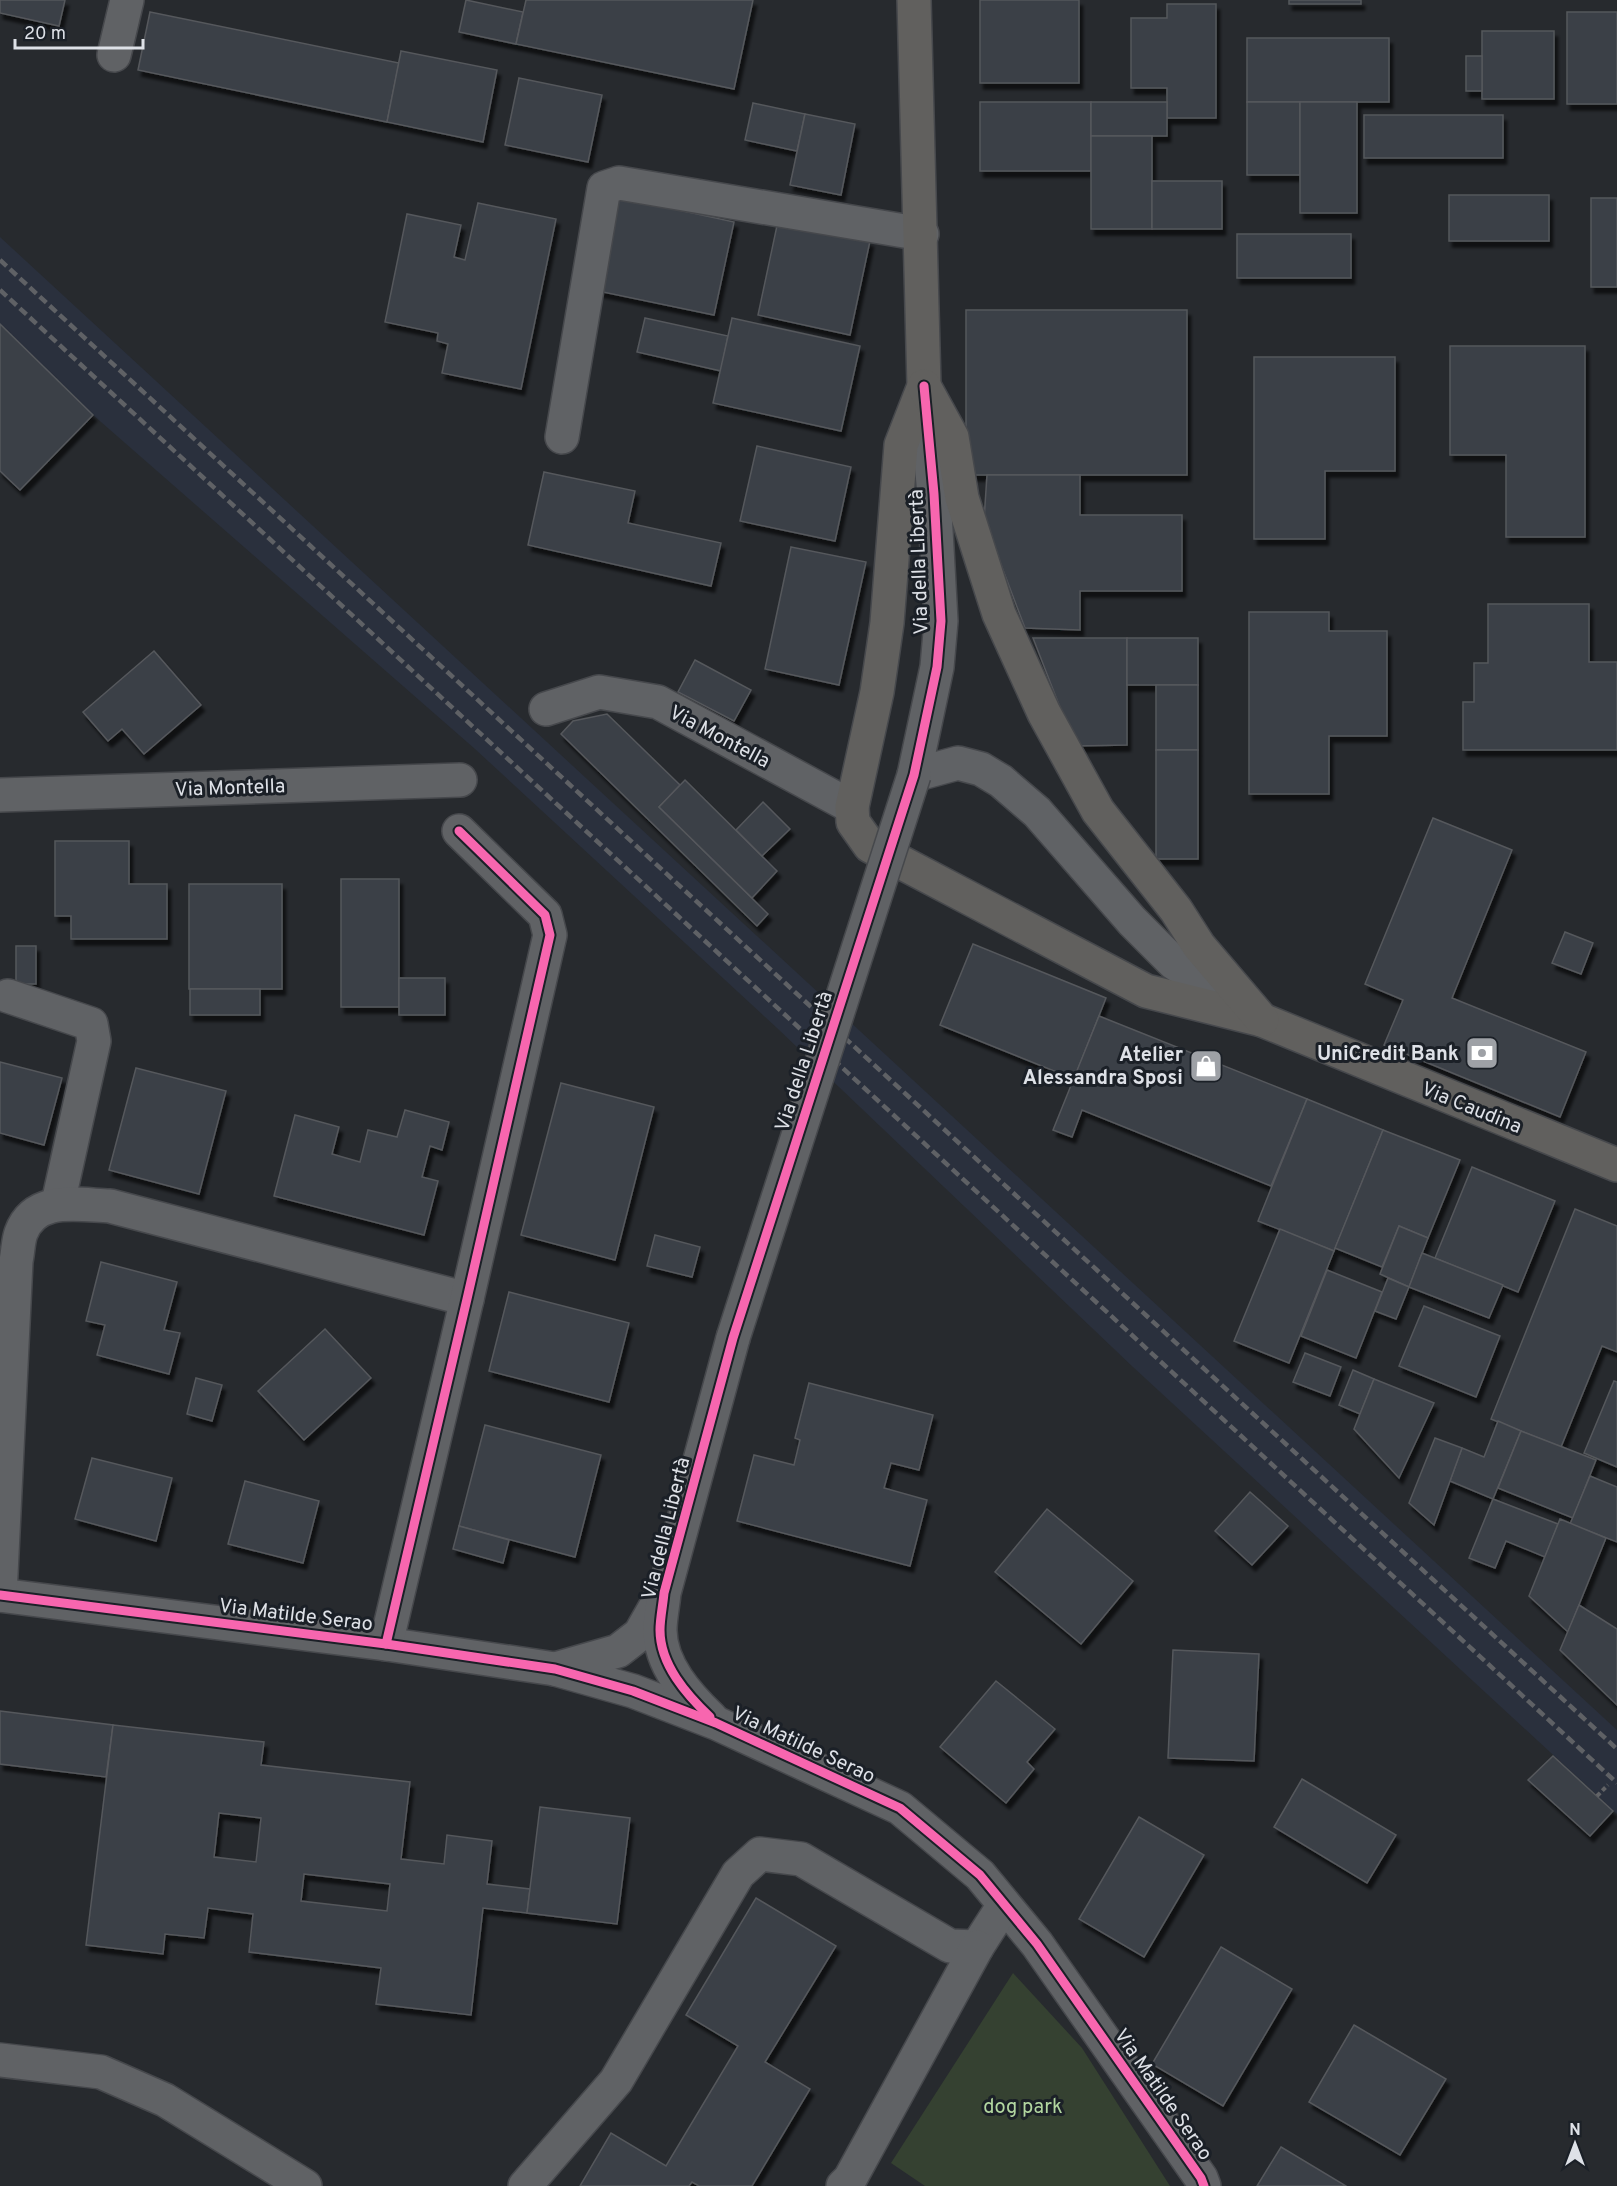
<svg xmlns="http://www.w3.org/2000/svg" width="1617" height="2186" font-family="Overpass,sans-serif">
	<defs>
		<filter id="shadow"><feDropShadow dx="3.5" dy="6" stdDeviation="1.5" flood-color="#0009"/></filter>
	</defs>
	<rect width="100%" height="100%" fill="#272a2e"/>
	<polygon fill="#2a303d" points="0,237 1617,1730 1617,1814 1133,1367 777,1028 475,749 93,415 0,324"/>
	<polygon fill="#354131" points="1013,1973 1082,2048 1170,2186 925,2186 891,2163"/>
	<g fill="#3b3f47" stroke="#55585c" stroke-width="1.5" fill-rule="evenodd" filter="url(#shadow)">
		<polygon points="0,0 65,0 59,26 0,13"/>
		<polygon points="466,0 523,12 516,44 459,32"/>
		<polygon points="526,0 753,0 734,89 516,44"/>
		<rect x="980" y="0" width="99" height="83"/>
		<rect x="1289" y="0" width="72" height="4"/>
		<polygon points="1167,4 1216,4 1216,118 1167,118 1167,88 1131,88 1131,18 1167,18"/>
		<polygon points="150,12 399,63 387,122 138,70"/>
		<rect x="1567" y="12" width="50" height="92"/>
		<rect x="1482" y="31" width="72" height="68"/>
		<rect x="1247" y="38" width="142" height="64"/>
		<polygon points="401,51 497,70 483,142 387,122"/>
		<rect x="1466" y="56" width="16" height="35"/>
		<polygon points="519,78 602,95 588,162 505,145"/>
		<rect x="980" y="102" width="111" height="69"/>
		<rect x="1091" y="102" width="76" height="34"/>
		<rect x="1247" y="102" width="53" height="73"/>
		<rect x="1300" y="102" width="57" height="111"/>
		<polygon points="753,103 805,114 797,151 745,140"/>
		<polygon points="805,114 855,124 841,195 790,185"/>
		<rect x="1364" y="115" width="139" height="43"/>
		<rect x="1091" y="136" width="61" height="93"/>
		<rect x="1152" y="181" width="70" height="48"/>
		<rect x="1449" y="195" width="100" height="46"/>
		<polygon points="619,197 734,222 714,315 598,291"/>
		<rect x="1591" y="198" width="26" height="89"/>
		<polygon points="478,203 556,219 521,389 442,373 448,344 437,341 438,333 385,322 407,214 461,225 454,257 465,260"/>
		<polygon points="778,221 870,241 850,335 758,315"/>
		<rect x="1237" y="234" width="114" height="44"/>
		<rect x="966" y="310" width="221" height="165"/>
		<polygon points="645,318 728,336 721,371 637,352"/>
		<polygon points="732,318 860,346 841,431 713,403"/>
		<polygon points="0,324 93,415 20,490 0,471"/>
		<polygon points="1450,346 1585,346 1585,537 1506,537 1506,455 1450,455"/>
		<polygon points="1254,357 1395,357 1395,471 1325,471 1325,539 1254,539"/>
		<polygon points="757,446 851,467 835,541 740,521"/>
		<polygon points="544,472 635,491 628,523 721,543 711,586 528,545"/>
		<polygon points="987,475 1080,475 1080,515 1182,515 1182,591 1080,591 1080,630 1025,628 984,520"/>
		<polygon points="791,547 866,562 839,685 765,669"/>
		<polygon points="1488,604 1589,604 1589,662 1617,662 1617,750 1463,750 1463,702 1474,702 1474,663 1488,663"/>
		<polygon points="1249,612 1329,612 1329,631 1387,631 1387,736 1329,736 1329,794 1249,794"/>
		<polygon points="1033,638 1127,638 1127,745 1075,746"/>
		<rect x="1127" y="638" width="71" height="47"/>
		<polygon points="154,651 201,705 144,754 122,729 108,741 83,712"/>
		<polygon points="695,660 751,690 734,721 678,692"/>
		<rect x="1156" y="685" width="42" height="65"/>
		<polygon points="607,714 680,785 659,807 768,914 757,926 561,734 573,721"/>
		<rect x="1156" y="750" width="42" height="109"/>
		<polygon points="685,780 777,871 752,898 659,807"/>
		<polygon points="763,802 790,829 762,856 736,830"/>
		<polygon points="1433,818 1512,850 1452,998 1586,1052 1560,1117 1384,1045 1403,1000 1365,984"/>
		<polygon points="55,841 129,841 129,884 167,884 167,939 71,939 71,916 55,916"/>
		<rect x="341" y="879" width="58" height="128"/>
		<rect x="189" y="884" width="93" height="105"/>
		<polygon points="1565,932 1593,943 1581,974 1552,963"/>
		<polygon points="973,944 1106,998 1074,1079 940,1025"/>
		<rect x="16" y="946" width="20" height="38"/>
		<rect x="399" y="978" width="46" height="37"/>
		<rect x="190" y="989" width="70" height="26"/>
		<polygon points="1099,1016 1307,1099 1271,1186 1082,1110 1072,1137 1053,1130"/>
		<polygon points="0,1062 62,1078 44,1145 0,1133"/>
		<polygon points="136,1068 226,1091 199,1194 109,1170"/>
		<polygon points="561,1083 654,1107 615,1260 521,1235"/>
		<polygon points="1307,1099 1383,1130 1334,1251 1258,1221"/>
		<polygon points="405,1110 449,1122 442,1150 430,1146 422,1177 438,1181 424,1235 274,1196 295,1115 339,1127 332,1154 360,1162 368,1130 397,1137"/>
		<polygon points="1383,1130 1460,1160 1428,1238 1399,1226 1382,1267 1335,1248"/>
		<polygon points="1472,1167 1555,1201 1518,1292 1435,1258"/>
		<polygon points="1575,1209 1617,1226 1617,1352 1602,1346 1561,1447 1491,1419"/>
		<polygon points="1399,1226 1428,1238 1409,1287 1380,1274"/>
		<polygon points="1280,1229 1334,1251 1289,1363 1234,1341"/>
		<polygon points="655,1235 700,1247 692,1277 647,1266"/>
		<polygon points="1422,1253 1503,1285 1489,1318 1409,1287"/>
		<polygon points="101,1262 177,1282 164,1330 180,1333 169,1374 97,1355 105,1325 86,1321"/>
		<polygon points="1327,1270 1382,1292 1356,1358 1301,1336"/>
		<polygon points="1388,1278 1409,1287 1396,1319 1375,1311"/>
		<polygon points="509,1292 629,1323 609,1402 489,1371"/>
		<polygon points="1424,1306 1500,1336 1476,1397 1399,1366"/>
		<polygon points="325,1329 371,1378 304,1440 258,1391"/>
		<polygon points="1305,1353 1341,1367 1330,1396 1293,1382"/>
		<polygon points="1353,1370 1374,1379 1360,1414 1339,1405"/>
		<polygon points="196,1378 222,1385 212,1421 187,1414"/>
		<polygon points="1374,1379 1434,1403 1399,1478 1354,1429"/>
		<polygon points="1614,1381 1617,1382 1617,1467 1584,1453"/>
		<polygon points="809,1383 933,1415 919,1470 891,1463 884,1488 927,1500 910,1566 737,1521 754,1455 794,1465 800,1440 795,1438"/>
		<polygon points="1498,1421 1521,1431 1493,1499 1450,1481 1462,1448 1484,1457"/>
		<polygon points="485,1425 601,1455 575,1557 459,1526"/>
		<polygon points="1521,1431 1596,1460 1573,1518 1498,1488"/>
		<polygon points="1435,1438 1462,1448 1434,1525 1409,1503"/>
		<polygon points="92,1458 172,1478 156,1541 75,1519"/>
		<polygon points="1590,1476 1617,1487 1617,1542 1570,1524"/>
		<polygon points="245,1481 319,1501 303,1563 228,1544"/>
		<polygon points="1250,1492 1288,1526 1252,1565 1215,1531"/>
		<polygon points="1493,1499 1558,1524 1545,1557 1506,1541 1495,1568 1469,1558"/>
		<polygon points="1047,1509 1133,1581 1081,1644 995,1572"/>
		<polygon points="1560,1519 1606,1538 1568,1632 1529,1596"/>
		<polygon points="459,1526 509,1540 503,1563 453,1549"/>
		<polygon points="1579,1605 1617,1629 1617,1705 1560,1650"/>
		<polygon points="1173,1650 1259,1654 1254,1761 1168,1758"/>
		<polygon points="996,1681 1055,1729 1027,1762 1034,1769 1006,1803 940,1747"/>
		<polygon points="0,1711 113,1725 106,1777 0,1764"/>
		<path d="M113,1725L264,1742L261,1765L410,1782L401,1859L444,1864L447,1835L492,1841L487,1884L530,1889L527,1913L483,1908L471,2015L376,2004L381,1968L249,1952L253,1914L208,1908L204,1938L165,1934L163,1954L86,1945ZM219,1813L261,1818L256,1862L214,1857ZM304,1874L390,1884L387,1911L301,1901Z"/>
		<polygon points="1553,1756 1613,1811 1590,1836 1528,1780"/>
		<polygon points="1302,1779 1396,1835 1367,1883 1274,1827"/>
		<polygon points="540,1807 630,1818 617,1924 527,1913"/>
		<polygon points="1139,1817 1204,1855 1144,1957 1079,1919"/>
		<polygon points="756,1898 836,1946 765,2062 810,2089 752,2186 699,2186 692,2182 689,2186 580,2186 611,2133 666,2166 738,2046 686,2015"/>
		<polygon points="1221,1947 1292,1989 1223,2106 1152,2064"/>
		<polygon points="1354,2025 1446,2079 1400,2155 1309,2102"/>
		<polygon points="1281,2147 1346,2186 1257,2186"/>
	</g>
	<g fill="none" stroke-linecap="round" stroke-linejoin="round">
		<g stroke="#46484c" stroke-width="36">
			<g id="minor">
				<polyline points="114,55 127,0"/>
				<polyline points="924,386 934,494 941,621 937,667 914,775 958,763 981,769 1001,781 1037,812 1132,921 1174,963 1252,1013"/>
				<polyline points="562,437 604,188 619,183 922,234"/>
				<polyline points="546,709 599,692 658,702 852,807"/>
				<polyline points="0,795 460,780"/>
				<polyline points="8,996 91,1024 94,1041 58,1203"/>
				<polyline points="0,1595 386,1644 555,1669 633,1691 716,1723 900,1808 980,1875 1037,1944 1201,2178 1204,2186"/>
				<path d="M0,1595L16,1261C18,1252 18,1241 21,1233C35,1195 78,1205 110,1206L467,1299"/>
				<polyline points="386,1644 467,1299 550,935 545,915 459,831"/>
				<polyline points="555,1669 618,1651 640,1634 660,1599"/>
				<path d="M711,1718C688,1696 660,1665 660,1630C660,1618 663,1605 664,1593L733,1338"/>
				<polyline points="0,2060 101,2072 165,2100 305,2186"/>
				<polyline points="525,2186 616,2081 738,1874 760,1854 801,1859 950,1946 977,1947 1004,1905"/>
				<polyline points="843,2186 850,2179 977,1947"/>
			</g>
		</g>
		<g stroke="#46484c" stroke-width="36">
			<g id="major">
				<polyline points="914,0 924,386 901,445 887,623 877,692 852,807 853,822 870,846 1146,991 1262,1020 1617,1165"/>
				<polyline points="924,386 952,437 962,498 999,614 1044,713 1098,811 1176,910 1199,946 1262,1020"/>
			</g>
		</g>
		<polyline stroke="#626366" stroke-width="4" stroke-dasharray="4.5 3" stroke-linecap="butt" points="1597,1796 1608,1785"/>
		<use href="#minor" stroke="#606265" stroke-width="33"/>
		<use href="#major" stroke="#61605e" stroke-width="33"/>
		<g stroke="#5f6165" stroke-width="4.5" stroke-dasharray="9 4.5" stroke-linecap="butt">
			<polyline points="0,260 1617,1749"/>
			<polyline points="0,290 1617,1783"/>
		</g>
		<g stroke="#46484c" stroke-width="36" stroke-linecap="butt">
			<polyline id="minor-bridge" points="733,1338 914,775"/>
		</g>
		<use href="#minor-bridge" stroke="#606265" stroke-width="33"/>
		<g stroke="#1b2027" stroke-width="13">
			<g id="cycleway">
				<polyline points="0,1595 386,1644 555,1669 633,1691 716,1723 900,1808 980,1875 1037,1944 1201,2178 1204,2186"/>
				<polyline points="386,1644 467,1299 550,935 545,915 459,831"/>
				<path d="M710,1717C687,1695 660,1665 660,1630C660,1618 663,1605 664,1593L733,1338L914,775L937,667L941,621L934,494L924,386"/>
			</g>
		</g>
		<use href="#cycleway" stroke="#f766af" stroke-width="9"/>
	</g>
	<defs>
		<g id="bank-square" transform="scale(1.725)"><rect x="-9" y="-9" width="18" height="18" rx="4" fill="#9ea1a6" stroke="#1b2027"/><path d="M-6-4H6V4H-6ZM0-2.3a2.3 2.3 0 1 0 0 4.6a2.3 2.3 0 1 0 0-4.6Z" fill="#fff"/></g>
		<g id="shop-square" transform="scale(1.725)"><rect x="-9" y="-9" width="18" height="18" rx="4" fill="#9ea1a6" stroke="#1b2027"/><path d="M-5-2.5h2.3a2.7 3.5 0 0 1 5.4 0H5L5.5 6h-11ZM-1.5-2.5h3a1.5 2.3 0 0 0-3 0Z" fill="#fff"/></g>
	</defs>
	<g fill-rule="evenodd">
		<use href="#bank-square" x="1482" y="1053"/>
		<use href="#shop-square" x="1206" y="1066"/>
	</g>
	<g text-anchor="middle" stroke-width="6" stroke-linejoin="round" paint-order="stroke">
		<g font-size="20" fill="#dee1e7" stroke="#1b2027">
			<text transform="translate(918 562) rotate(-92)" y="7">Via della Libertà</text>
			<text transform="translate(720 736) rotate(28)" y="7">Via Montella</text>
			<text transform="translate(230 787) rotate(-2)" y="7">Via Montella</text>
			<text transform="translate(803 1061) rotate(-72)" y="7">Via della Libertà</text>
			<text transform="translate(1472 1107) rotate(22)" y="7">Via Caudina</text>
			<text transform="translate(665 1528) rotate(-76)" y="7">Via della Libertà</text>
			<text transform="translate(296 1614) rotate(7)" y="7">Via Matilde Serao</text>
			<text transform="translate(804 1744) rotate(25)" y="7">Via Matilde Serao</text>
			<text transform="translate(1164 2094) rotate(55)" y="7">Via Matilde Serao</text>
		</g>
		<g font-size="20" font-weight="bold" fill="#dee1e7" stroke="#1b2027" text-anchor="end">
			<text x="1459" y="1060">UniCredit Bank</text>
			<text x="1183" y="1061">Atelier<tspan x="1183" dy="23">Alessandra Sposi</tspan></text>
		</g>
		<g font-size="20" fill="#b2d6a0" stroke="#1b2027">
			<text x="1023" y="2113">dog park</text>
		</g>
	</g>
	<g transform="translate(1575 2144)" stroke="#1b2027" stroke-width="4.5" paint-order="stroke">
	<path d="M0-4.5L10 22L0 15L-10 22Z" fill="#dee1e7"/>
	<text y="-9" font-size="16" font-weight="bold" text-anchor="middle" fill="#dee1e7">N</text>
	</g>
	<path d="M15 39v9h128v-9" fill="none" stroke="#dee1e7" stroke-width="3"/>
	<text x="24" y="39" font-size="18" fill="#dee1e7" stroke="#1b2027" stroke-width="4.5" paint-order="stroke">20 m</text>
</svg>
